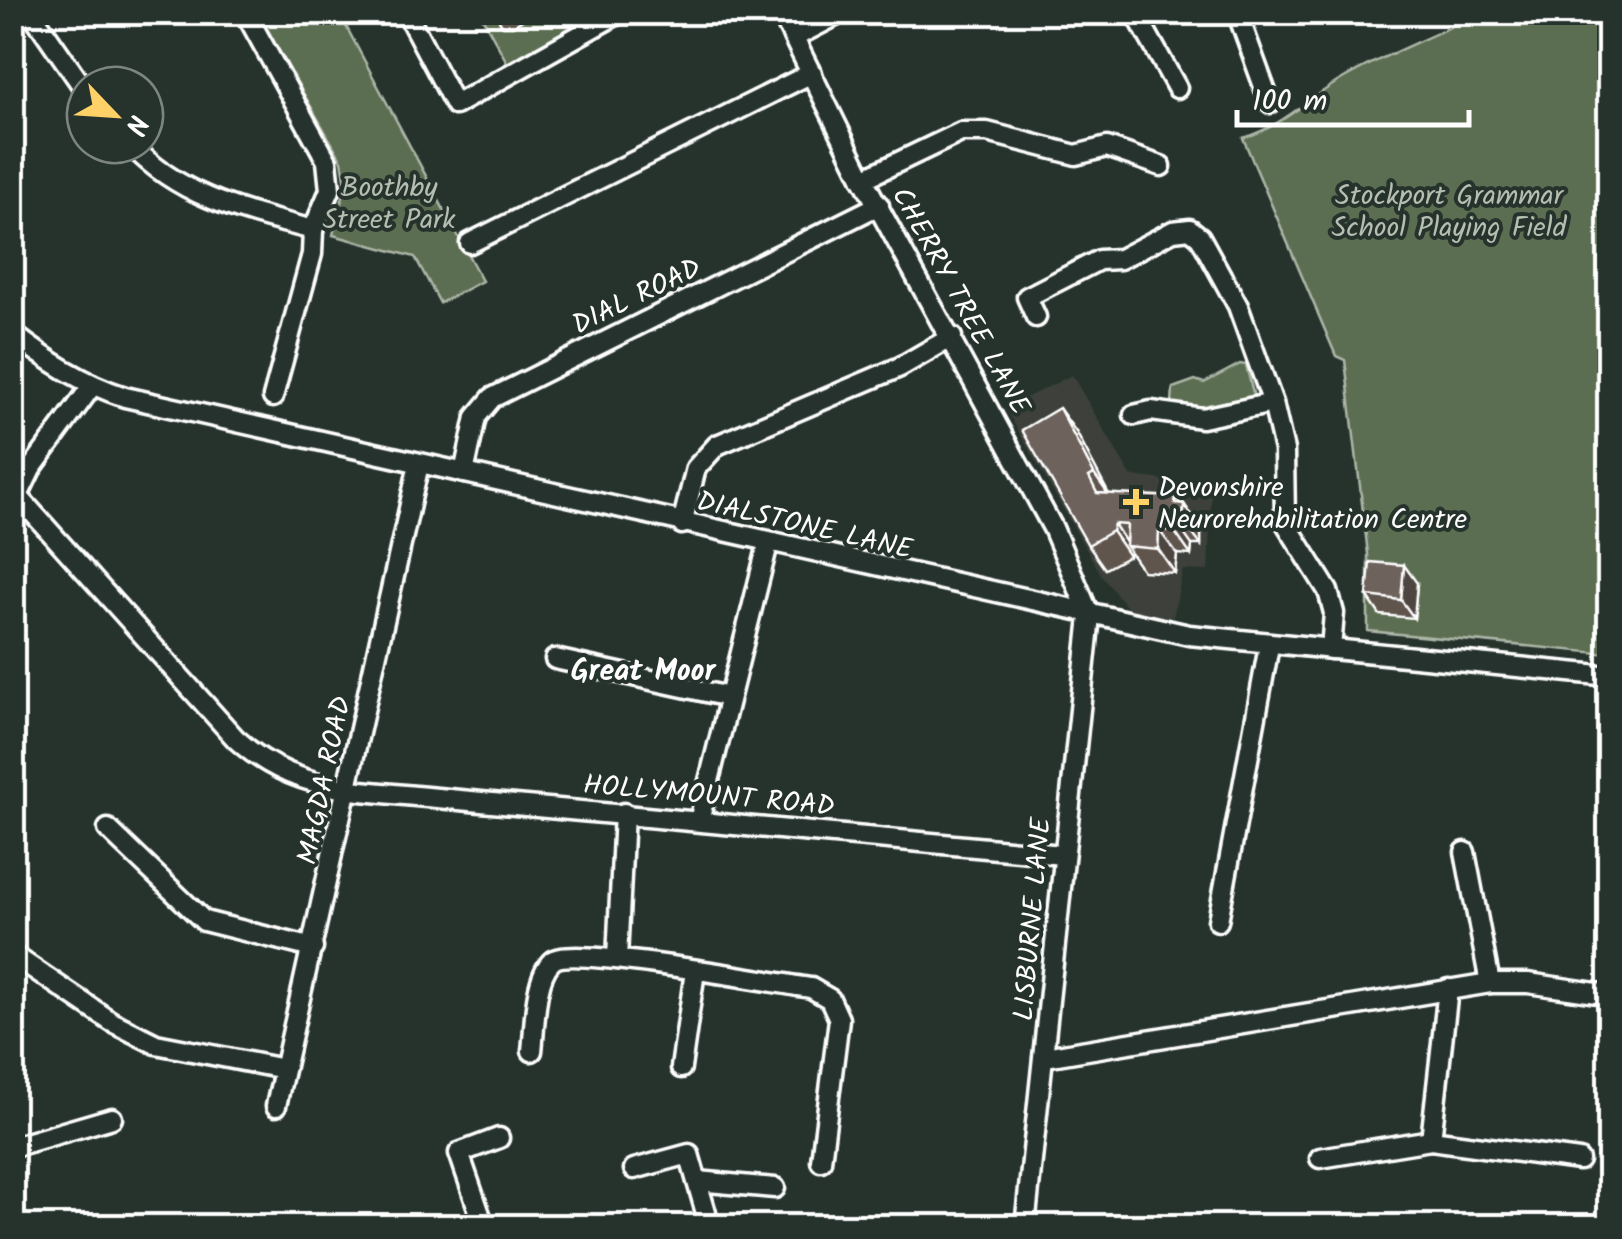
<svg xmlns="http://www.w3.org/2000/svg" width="1622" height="1239" font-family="Kalam,sans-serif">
	<rect width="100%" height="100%" fill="#26332d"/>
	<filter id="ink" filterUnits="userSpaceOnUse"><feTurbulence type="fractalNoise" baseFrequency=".01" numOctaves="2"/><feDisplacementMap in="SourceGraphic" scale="20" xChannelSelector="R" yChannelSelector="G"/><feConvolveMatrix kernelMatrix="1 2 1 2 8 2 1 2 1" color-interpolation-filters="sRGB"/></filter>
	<g filter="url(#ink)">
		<polygon fill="#3c413b" points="1072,375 1131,476 1212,485 1208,571 1183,570 1173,617 1131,612 1103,578 1005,408"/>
		<g fill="#5b6e51" stroke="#adb6a8" stroke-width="2.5">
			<polygon points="339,13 482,281 440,303 415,257 333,235 346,184 342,161 258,14"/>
			<polygon points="480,13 568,13 576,27 508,64"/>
			<path d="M1479,13H1596L1610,52L1609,654L1368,631V554L1345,360L1336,356L1243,138C1284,126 1308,98 1344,78C1387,53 1435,36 1479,13Z"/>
			<path d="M1240,364L1246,365L1254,397C1231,402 1195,423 1172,403L1173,388L1195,380L1204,383Z"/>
		</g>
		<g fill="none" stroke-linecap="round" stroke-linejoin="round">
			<g stroke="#fff" stroke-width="25">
				<g id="minor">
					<polyline points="31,12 85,90"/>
					<polyline points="245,12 327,161 330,190 313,230"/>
					<polyline points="406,12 455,105 621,12"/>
					<polyline points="781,12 863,179 1053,528 1090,616 1025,1226"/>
					<polyline points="1135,12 1177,88"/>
					<polyline points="1237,12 1270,103"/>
					<polyline points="795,37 843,12"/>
					<path d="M131,145C181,198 246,212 313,230L312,254L273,397"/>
					<polyline points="863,179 961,132 987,132 1076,155 1107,147 1161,166"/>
					<polyline points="470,243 812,73"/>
					<polyline points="1036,317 1027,297 1099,260 1120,259 1173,231 1190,229 1200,237 1238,306 1273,403 1284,450 1285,522 1328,591 1334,613 1331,649"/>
					<path d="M12,333C48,361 82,383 125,397L1189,635L1610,676"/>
					<polyline points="1134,415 1151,411 1202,418 1273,403"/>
					<polyline points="464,473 476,417 492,398 879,205"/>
					<path d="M17,495L236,739C270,770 305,782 350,790L1063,855"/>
					<polyline points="13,506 31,469 92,386"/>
					<polyline points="682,524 696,468 717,445 900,367 952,337"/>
					<polyline points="555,659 729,697"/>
					<polyline points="699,821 768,544"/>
					<polyline points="108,829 204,921 313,948"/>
					<polyline points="1465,852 1490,983"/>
					<polyline points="1218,921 1269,646"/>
					<polyline points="12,954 112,1022 156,1044 284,1069"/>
					<polyline points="617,959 624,813"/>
					<path d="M532,1051C535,1027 534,978 552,961C570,945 775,983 811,988L830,999L839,1019L821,1161"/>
					<polyline points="1045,1057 1490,983 1528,983 1610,995"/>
					<polyline points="681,1068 695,971"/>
					<polyline points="276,1106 419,464"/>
					<polyline points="1431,1140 1448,989"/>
					<polyline points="12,1147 112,1118"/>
					<polyline points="1320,1158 1431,1140 1579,1160"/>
					<polyline points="634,1169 689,1154 706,1213 705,1226"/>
					<polyline points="697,1181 775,1188"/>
					<polyline points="484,1226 459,1153 499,1138"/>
				</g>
			</g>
			<use href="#minor" stroke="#26332d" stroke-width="18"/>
		</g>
		<g fill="#5f544e" stroke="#fff" stroke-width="2.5">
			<polygon points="493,12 535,12 513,26 503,26"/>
			<polygon points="1076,432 1108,494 1184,504 1201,529 1201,545 1192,545 1191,555 1177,554 1175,573 1143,571 1130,552 1129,556 1105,569 1088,545"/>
			<polygon points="1417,583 1414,618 1380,615 1367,596"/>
		</g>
		<g fill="#4d4540" stroke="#fff" stroke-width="2.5">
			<polygon points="1059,408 1076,432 1111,498 1094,474"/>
			<polygon points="1176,497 1184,509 1184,504 1201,529 1201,545 1183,521 1175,503"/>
			<polygon points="1175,521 1192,545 1191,555 1174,531"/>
			<polygon points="1114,524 1129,547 1126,546 1130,552 1129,556 1112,531"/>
			<polygon points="1159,530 1177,554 1175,573 1158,549"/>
			<polygon points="1404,565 1417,583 1414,618 1401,600"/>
		</g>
		<g fill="#6e625b" stroke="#fff" stroke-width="2.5">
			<polygon points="1059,408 1094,474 1089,477 1097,493 1176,497 1175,503 1184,504 1183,521 1175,521 1174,531 1159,530 1158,549 1126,546 1127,525 1114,524 1112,531 1088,545 1022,430"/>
			<polygon points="1370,562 1404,565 1401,600 1367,596"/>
		</g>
	</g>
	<path fill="#ffd166" stroke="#26332d" stroke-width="4" d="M1131 487h10v10h10v10h-10v10h-10v-10h-10v-10h10z"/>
	<g text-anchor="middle" stroke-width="8" stroke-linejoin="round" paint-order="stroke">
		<g font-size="28" fill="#b5beb1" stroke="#26332d">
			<text x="389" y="196">Boothby<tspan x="389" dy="32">Street Park</tspan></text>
			<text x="1449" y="204">Stockport Grammar<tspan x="1449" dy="32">School Playing Field</tspan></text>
		</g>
		<g font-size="28" fill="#fff" stroke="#26332d">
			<text transform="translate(636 295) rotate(-26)" y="10">DIAL ROAD</text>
			<text transform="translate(962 300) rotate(61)" y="10">CHERRY TREE LANE</text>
			<text transform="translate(805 524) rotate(13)" y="10">DIALSTONE LANE</text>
			<text transform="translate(323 780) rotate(-78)" y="10">MAGDA ROAD</text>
			<text transform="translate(709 794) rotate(5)" y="10">HOLLYMOUNT ROAD</text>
			<text transform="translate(1031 919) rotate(-85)" y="10">LISBURNE LANE</text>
		</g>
		<g font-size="28" fill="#fff" stroke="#26332d" text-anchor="start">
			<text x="1158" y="496">Devonshire<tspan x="1158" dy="32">Neurorehabilitation Centre</tspan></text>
		</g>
		<g font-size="30" font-weight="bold" fill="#fff" stroke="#26332d">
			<text x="643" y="680">Great Moor</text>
		</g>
	</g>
	<rect width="1622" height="1239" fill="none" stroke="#26332d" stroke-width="50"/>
	<rect x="25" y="25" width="1572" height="1189" fill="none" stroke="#fff" stroke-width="4" filter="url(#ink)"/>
	<g transform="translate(115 115) rotate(115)"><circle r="48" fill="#26332d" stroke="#7d8581" stroke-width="2.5"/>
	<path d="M0-8L18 38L0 25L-18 38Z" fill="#ffd166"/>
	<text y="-15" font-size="28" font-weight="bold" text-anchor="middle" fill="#ffffff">N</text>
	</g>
	<path d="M1237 110v15h232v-15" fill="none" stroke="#ffffff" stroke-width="5"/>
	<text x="1252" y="110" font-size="30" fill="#ffffff" stroke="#26332d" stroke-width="8" paint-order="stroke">100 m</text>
</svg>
